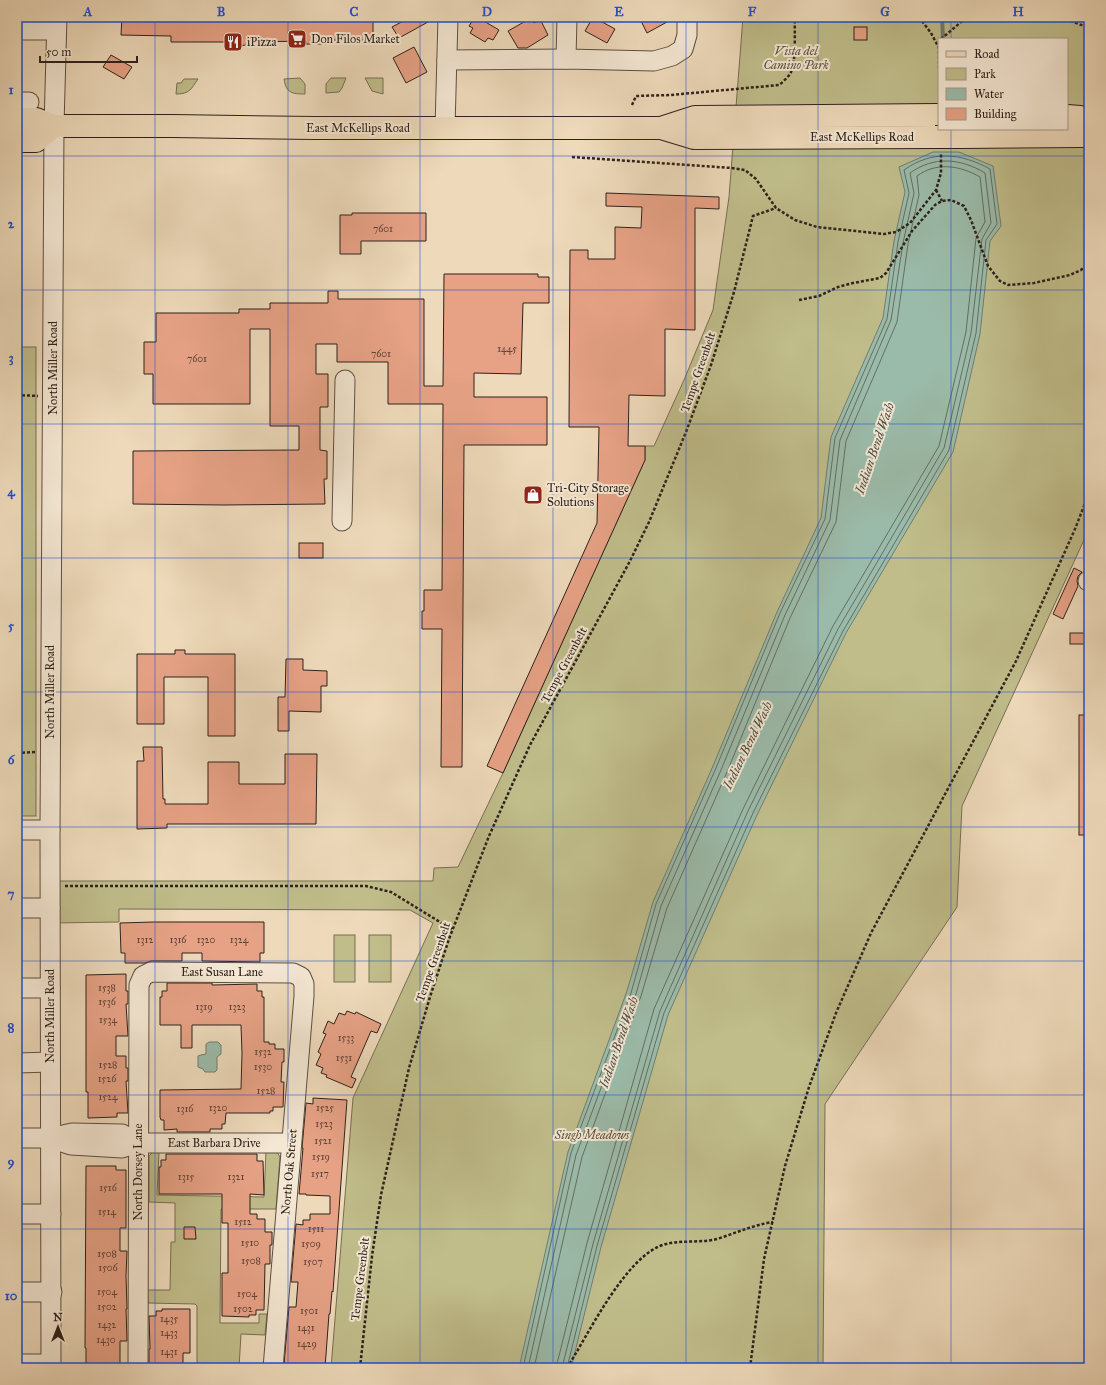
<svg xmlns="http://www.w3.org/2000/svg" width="1106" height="1385" font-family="'IM FELL Great Primer',serif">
	<rect width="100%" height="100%" fill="#eedabb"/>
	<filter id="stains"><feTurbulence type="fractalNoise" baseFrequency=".005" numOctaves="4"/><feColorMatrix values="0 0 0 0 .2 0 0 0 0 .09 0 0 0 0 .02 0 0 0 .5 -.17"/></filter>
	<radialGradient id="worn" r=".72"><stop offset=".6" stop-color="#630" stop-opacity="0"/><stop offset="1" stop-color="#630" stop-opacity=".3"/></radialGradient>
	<g fill="#c0bd8b" stroke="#766f53" fill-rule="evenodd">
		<path d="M743,17H1089V529L962,806L957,907L825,1104L823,1368H331L353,1098L433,923L410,910L119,909V922L50,923V881H433L434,868L458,867L503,773L645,460V446H654L684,380L713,310L729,197ZM939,39H1067V129H939Z"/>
		<path d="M300,78L305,84V94C292,94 286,93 284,79Z"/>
		<polygon points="331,78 346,78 342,88 339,92 326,93 326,84"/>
		<polygon points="365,78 383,78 383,94 372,91"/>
		<path d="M184,79H198C191,89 190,94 176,94L177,83H181Z"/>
		<rect x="17" y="347" width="19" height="469"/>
		<rect x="334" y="935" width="21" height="47"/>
		<rect x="369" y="935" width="22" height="47"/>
		<polygon points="266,1151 277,1152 280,1157 276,1209 221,1209 220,1323 259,1323 259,1314 267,1314 265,1335 241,1334 239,1368 197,1368 197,1306 195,1304 148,1303 147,1290 170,1290 171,1242 175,1242 175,1203 149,1202 149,1156 153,1152 159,1152 157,1195 264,1197"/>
	</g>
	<g fill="#9bbbaa" stroke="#6f7d71">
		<polygon points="933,152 959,152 993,166 1001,226 990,241 980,334 953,452 846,633 757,815 668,1015 601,1247 571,1368 519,1368 568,1152 627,991 653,902 713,766 777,612 821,518 831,437 883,318 894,241 905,192 899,167"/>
		<polygon points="209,1042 218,1042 221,1045 221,1054 217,1057 217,1070 215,1072 205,1072 203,1069 198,1067 198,1056 201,1055 206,1054 206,1044"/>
	</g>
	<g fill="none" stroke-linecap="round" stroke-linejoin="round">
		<g stroke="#646e62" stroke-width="1">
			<path d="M523,1368L571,1153L631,993L656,904L716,768L780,613L825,519L835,438L887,319L898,242L909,193L904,170C932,150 961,153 990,169L997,224L986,240L976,333L949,450L843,631L753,813L664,1013L597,1246L567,1368"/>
			<path d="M528,1368L576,1155L636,994L661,906L721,770L785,615L830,520L840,440L891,320L903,243L914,193L910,173C934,156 960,158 985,173L991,223L982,239L971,333L944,448L838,629L748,811L660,1011L593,1244L562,1368"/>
			<path d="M534,1368L582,1157L641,996L667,908L727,772L790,618L836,522L846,441L897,322L908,244L919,195L917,176C936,162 959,165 980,177L985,222L976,238L966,332L939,446L833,626L743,809L654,1009L587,1243L556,1368"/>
		</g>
		<polyline stroke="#6f7d71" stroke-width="4" points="942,17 943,39"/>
	</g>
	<g fill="#e7a286" stroke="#2d211b">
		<polygon points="122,17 373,17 373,40 326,40 326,44 306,44 306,41 249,42 249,45 228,46 228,42 171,42 171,36 121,35"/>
		<polygon points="411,17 437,17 399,38 392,27"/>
		<polygon points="475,17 477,17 499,30 493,40 488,38 485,42 470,33 473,28 469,26"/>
		<polygon points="593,17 615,29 607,43 585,31"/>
		<polygon points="639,17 676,17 647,33"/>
		<polygon points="531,18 534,23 540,19 548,35 527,48 518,48 508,31"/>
		<rect x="854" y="27" width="13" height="13"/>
		<polygon points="414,47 427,72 406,83 393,58"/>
		<polygon points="111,55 132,67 124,79 103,67"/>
		<polygon points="606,193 719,197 719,209 695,208 695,330 665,329 665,396 629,395 628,446 645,446 645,460 503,773 487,766 597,523 599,427 569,427 570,250 588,250 588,259 615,259 615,227 641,228 642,207 606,206"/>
		<polygon points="352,213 426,213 426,241 361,241 361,254 340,254 340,215 352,215"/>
		<polygon points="444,274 538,274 538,277 549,277 549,303 523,303 521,374 474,373 474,397 547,397 547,445 464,445 462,767 441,767 442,629 422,629 422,611 424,611 424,590 442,590 443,404 388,404 388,362 337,362 337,344 316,344 316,374 328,374 328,407 320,407 320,450 327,451 327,479 324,479 325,504 223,505 133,504 133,451 299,450 299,426 270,426 270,329 250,329 250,404 153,404 153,374 144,374 144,342 156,342 156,313 239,313 239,309 270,309 270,303 328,303 328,291 338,291 338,299 424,299 424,386 443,386"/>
		<rect x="299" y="543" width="24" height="15"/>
		<polygon points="1074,568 1082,572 1078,576 1077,581 1078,586 1063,619 1053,614"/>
		<rect x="1070" y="633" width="19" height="11"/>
		<polygon points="175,650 185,650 185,654 235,654 235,736 208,736 208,677 164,677 164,724 137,724 137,654 175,654"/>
		<polygon points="286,659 303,659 303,670 327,671 327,686 321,686 321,712 289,711 289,731 278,731 278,697 285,697"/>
		<rect x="1079" y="715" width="10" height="120"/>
		<polygon points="143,747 162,747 163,799 165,799 165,804 208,804 208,762 239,762 239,784 285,784 285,754 317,754 316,824 167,824 167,828 137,829 137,761 144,761"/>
		<polygon points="153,922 264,922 264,953 260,953 260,962 202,961 202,953 182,953 182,961 151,961 145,963 125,963 125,953 121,953 120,923"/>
		<polygon points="126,974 126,991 128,991 128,1004 126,1004 128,1036 116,1036 116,1056 126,1056 126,1068 128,1068 128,1081 126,1081 128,1113 117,1113 117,1117 88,1118 88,1092 86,1092 86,975"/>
		<polygon points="167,983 212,983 212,985 257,984 257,991 262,991 262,997 264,997 264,1042 269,1042 269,1044 275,1044 275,1049 284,1049 284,1062 282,1062 281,1082 284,1082 283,1107 273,1107 273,1111 270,1111 270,1113 226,1113 225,1124 222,1124 222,1129 210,1129 210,1132 177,1132 177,1129 164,1130 164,1120 161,1120 160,1117 160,1090 241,1089 242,1053 241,1025 192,1025 192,1048 181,1048 181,1025 160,1025 160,997 162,997 162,991 167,991"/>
		<polygon points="347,1011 355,1014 356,1012 381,1024 377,1033 371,1031 351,1077 356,1079 352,1088 326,1077 327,1075 321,1073 323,1068 316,1065 321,1054 318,1052 326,1034 323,1033 328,1021 334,1024 339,1013 345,1015"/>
		<polygon points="313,1098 347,1100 333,1292 332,1291 330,1314 329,1314 325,1368 291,1368 291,1365 284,1364 289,1307 296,1307 298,1282 291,1282 296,1224 303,1225 303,1220 310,1220 310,1214 330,1214 330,1196 306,1195 306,1194 299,1194 303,1148 302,1148 306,1103 313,1104"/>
		<polygon points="166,1154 257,1154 257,1161 263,1161 264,1195 250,1194 250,1214 257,1214 257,1219 265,1219 265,1232 272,1232 272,1245 270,1245 270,1264 265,1264 264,1310 256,1310 256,1315 249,1315 249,1317 222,1316 222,1273 228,1273 228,1223 222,1223 222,1194 159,1194 159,1167 161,1167 161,1160 166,1160"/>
		<polygon points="86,1166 116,1166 116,1170 126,1170 126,1228 120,1228 120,1251 127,1251 126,1276 127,1309 126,1309 127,1341 120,1341 120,1368 86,1368 86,1348 85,1348"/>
		<polygon points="184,1227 195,1227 196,1239 184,1239"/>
		<polygon points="162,1309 190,1309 190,1353 183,1353 183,1368 149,1368 149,1349 150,1349 149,1316 156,1316 156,1311 162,1311"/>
	</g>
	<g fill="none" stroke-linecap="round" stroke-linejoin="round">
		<g stroke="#5d4f43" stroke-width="21">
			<g id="minor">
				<polyline points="17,30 56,30"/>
				<polyline points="566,59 567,17"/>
				<polyline points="447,60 566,59 654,61 672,56 683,49 687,35 687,17"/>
				<polyline points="17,102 29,102"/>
				<polyline points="445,128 448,17"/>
				<polyline points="342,521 345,380"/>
				<polyline points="1088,581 1089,581"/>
				<polyline points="17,830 50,830"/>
				<polyline points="17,908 50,908"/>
				<polyline points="17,988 50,988"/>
				<polyline points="17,1063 50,1062"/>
				<polyline points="17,1138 50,1138 72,1133 122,1134 138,1143"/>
				<polyline points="50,1138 71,1145 122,1148 138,1143 291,1143"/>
				<polyline points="17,1214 51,1214"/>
				<polyline points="17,1292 52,1292"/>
				<polyline points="17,1364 51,1364"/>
				<polyline points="51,1368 50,830 54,126 57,17"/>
				<polyline points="138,1368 139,985 143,976 151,972 293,973 301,977 304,984 304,996 273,1368"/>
			</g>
		</g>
		<g stroke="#2d211b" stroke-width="24">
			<g id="major">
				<polyline points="1067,116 1080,117 1089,120"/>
				<polyline points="17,119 36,119 54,126 172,126 315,128 661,128 694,138 935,137"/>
				<polyline points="661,128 695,117 939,115"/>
				<polyline points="960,137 1082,136 1089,133"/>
				<polyline points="17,141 36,141 54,126"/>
			</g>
		</g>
		<g stroke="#2d211b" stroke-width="2.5" stroke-dasharray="3 2" stroke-linecap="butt">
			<polyline points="919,17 931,33 939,48 939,68"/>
			<polyline points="1061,17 1089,28"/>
			<polyline points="941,39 967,17"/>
			<polyline points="1086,75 1087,28"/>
			<path d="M632,105L636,96L671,95L779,85C783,82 787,78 790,74C797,63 794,30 795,17"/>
			<polyline points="572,157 732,168 745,170 756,179 776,208 795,220 817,227 884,234 896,232 910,223 936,190 941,173 941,154"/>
			<polyline points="936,190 942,201"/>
			<polyline points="799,300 819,296 838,287 853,283 880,278 886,273 912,231 935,205 942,201 951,200 964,206 971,220 988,266 1000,281 1008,285 1034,283 1070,275 1081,270 1089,262"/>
			<polyline points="17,395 38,396"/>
			<polyline points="17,753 36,752"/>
			<polyline points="65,886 366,886 391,892 453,930"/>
			<polyline points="360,1368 372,1256 381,1195 409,1068 430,997 449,939 489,836 530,745 630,561 649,522 686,432 711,365 734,292 753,216 776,208"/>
			<path d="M567,1368C588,1335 627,1253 666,1244C683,1240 701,1243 717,1239C736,1233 753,1225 773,1222"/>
			<polyline points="750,1368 764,1259 785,1166 809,1087 836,1013 871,933 1016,661 1075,529 1089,493"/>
		</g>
		<use href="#minor" stroke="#f4e7d3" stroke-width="19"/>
		<use href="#major" stroke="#eedabb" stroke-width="22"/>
		<g stroke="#2d211b" stroke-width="24" stroke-linecap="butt">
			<polyline id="major-bridge" points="935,137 960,137"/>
		</g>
		<use href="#major-bridge" stroke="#eedabb" stroke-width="22"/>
	</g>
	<path fill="none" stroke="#1d4ed8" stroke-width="1" stroke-opacity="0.55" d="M155,17V1368M288,17V1368M420,17V1368M553,17V1368M686,17V1368M818,17V1368M951,17V39M951,129V1368M17,156H1089M17,290H1089M17,424H1089M17,558H1089M17,692H1089M17,827H1089M17,961H1089M17,1095H1089M17,1229H1089"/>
	<defs>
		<g id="supermarket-square" transform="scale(1)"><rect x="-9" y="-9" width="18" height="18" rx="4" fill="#8f2418" stroke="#f4e7d3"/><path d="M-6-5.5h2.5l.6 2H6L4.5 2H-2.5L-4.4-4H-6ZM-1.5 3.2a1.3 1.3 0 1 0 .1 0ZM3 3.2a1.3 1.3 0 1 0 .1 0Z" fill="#fff"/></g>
		<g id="restaurant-square" transform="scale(1)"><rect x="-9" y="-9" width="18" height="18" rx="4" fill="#8f2418" stroke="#f4e7d3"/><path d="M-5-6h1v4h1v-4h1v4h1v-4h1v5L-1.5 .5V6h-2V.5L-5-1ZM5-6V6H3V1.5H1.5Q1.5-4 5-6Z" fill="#fff"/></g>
		<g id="shop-square" transform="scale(1)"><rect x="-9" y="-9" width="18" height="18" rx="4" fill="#8f2418" stroke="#f4e7d3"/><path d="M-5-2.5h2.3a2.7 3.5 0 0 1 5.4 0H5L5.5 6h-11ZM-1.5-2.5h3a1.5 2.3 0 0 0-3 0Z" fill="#fff"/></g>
	</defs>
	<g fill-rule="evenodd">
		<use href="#supermarket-square" x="297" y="39"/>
		<use href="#restaurant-square" x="233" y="42"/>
		<use href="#shop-square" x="533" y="495"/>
	</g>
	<g text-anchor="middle" stroke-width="4" stroke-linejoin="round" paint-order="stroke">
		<g font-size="10" fill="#5c4136">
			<text x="383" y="232">7601</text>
			<text x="507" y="352">1445</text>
			<text x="381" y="357">7601</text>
			<text x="197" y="362">7601</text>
			<text x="145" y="943">1312</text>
			<text x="178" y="943">1316</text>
			<text x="206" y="943">1320</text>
			<text x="239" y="943">1324</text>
			<text x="107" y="991">1538</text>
			<text x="107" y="1005">1536</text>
			<text x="204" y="1010">1319</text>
			<text x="237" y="1010">1323</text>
			<text x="108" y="1023">1534</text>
			<text x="346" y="1041">1533</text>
			<text x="263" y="1055">1532</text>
			<text x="344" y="1061">1531</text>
			<text x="108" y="1068">1528</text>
			<text x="263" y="1070">1530</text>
			<text x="107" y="1082">1526</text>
			<text x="266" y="1094">1528</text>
			<text x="108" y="1100">1524</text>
			<text x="218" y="1111">1320</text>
			<text x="325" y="1111">1525</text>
			<text x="185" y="1112">1316</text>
			<text x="324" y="1127">1523</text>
			<text x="323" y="1144">1521</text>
			<text x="321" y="1160">1519</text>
			<text x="320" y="1177">1517</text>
			<text x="186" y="1180">1315</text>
			<text x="236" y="1180">1321</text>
			<text x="108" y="1191">1516</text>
			<text x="107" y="1215">1514</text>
			<text x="243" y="1225">1512</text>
			<text x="316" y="1232">1511</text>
			<text x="250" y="1246">1510</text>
			<text x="311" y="1247">1509</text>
			<text x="107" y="1257">1508</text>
			<text x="251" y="1264">1508</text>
			<text x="313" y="1265">1507</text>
			<text x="108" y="1271">1506</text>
			<text x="107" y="1295">1504</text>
			<text x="247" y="1297">1504</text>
			<text x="107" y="1310">1502</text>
			<text x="243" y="1312">1502</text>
			<text x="309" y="1314">1501</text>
			<text x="169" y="1322">1435</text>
			<text x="107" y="1328">1432</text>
			<text x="306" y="1331">1431</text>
			<text x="169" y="1336">1433</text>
			<text x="106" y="1343">1430</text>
			<text x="307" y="1347">1429</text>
			<text x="169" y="1355">1431</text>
		</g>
		<g font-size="12" fill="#2d211b" stroke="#f4e7d3" text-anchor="start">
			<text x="311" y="43">Don Filos Market</text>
			<text x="247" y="46">iPizza</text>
			<text x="547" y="492">Tri-City Storage<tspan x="547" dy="14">Solutions</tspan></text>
		</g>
		<g font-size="12" font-style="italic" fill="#59503d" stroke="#f4e7d3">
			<text x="796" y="55">Vista del<tspan x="796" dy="14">Camino Park</tspan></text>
			<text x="592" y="1139">Singh Meadows</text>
		</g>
		<g font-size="12" fill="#2d211b" stroke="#f4e7d3">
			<text x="358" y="132">East McKellips Road</text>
			<text x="862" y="141">East McKellips Road</text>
			<text transform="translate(53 368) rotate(-90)" y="4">North Miller Road</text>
			<text transform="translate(698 372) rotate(-71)" y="4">Tempe Greenbelt</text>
			<text transform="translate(564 665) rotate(-62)" y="4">Tempe Greenbelt</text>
			<text transform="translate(50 692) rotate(-90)" y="4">North Miller Road</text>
			<text transform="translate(433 962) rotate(-71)" y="4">Tempe Greenbelt</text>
			<text x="222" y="976">East Susan Lane</text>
			<text transform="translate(50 1016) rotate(-90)" y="4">North Miller Road</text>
			<text x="214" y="1147">East Barbara Drive</text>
			<text transform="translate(138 1172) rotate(-90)" y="4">North Dorsey Lane</text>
			<text transform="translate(289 1172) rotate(-85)" y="4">North Oak Street</text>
			<text transform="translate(360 1279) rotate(-83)" y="4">Tempe Greenbelt</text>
		</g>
		<g font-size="13" font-style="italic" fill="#4e4f46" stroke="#f4e7d3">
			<text transform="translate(874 448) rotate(-71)" y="5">Indian Bend Wash</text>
			<text transform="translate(747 745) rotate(-64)" y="5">Indian Bend Wash</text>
			<text transform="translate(618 1042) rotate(-71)" y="5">Indian Bend Wash</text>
		</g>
	</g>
	<rect width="1106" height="1385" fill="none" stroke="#eedabb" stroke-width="44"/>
	<rect x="938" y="38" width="130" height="92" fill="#f4e7d3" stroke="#a49889"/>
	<rect x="946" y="51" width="20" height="6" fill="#eedabb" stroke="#a49889"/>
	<text x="974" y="58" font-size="12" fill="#2d211b">Road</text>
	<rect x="946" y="68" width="20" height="12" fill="#c0bd8b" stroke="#a49889"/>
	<text x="974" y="78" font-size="12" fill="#2d211b">Park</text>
	<rect x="946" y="88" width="20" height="12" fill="#9bbbaa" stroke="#a49889"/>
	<text x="974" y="98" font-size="12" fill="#2d211b">Water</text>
	<rect x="946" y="108" width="20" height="12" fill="#e7a286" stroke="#a49889"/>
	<text x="974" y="118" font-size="12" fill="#2d211b">Building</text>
	<g transform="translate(58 1327)" stroke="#f4e7d3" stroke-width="3" paint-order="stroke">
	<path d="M0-3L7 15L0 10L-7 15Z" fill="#2d211b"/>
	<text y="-6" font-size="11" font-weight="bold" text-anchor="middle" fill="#2d211b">N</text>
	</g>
	<path d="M40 56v6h97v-6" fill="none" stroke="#2d211b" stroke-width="2"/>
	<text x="46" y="56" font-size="12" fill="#2d211b" stroke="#f4e7d3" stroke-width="3" paint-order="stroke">50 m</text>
	<rect x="22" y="22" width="1062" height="1341" fill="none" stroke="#1d4ed8" stroke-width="1.5"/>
	<g font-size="13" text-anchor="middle" font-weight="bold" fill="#1d4ed8">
		<text x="88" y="16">A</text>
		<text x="221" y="16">B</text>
		<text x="354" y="16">C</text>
		<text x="487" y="16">D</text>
		<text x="619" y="16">E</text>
		<text x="752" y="16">F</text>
		<text x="885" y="16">G</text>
		<text x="1018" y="16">H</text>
		<text x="11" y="94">1</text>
		<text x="11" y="228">2</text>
		<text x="11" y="362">3</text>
		<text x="11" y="496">4</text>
		<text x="11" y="630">5</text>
		<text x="11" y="764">6</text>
		<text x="11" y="898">7</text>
		<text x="11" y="1032">8</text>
		<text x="11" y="1166">9</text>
		<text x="11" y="1300">10</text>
	</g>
	<rect width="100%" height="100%" filter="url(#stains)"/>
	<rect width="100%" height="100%" fill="url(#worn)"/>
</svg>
